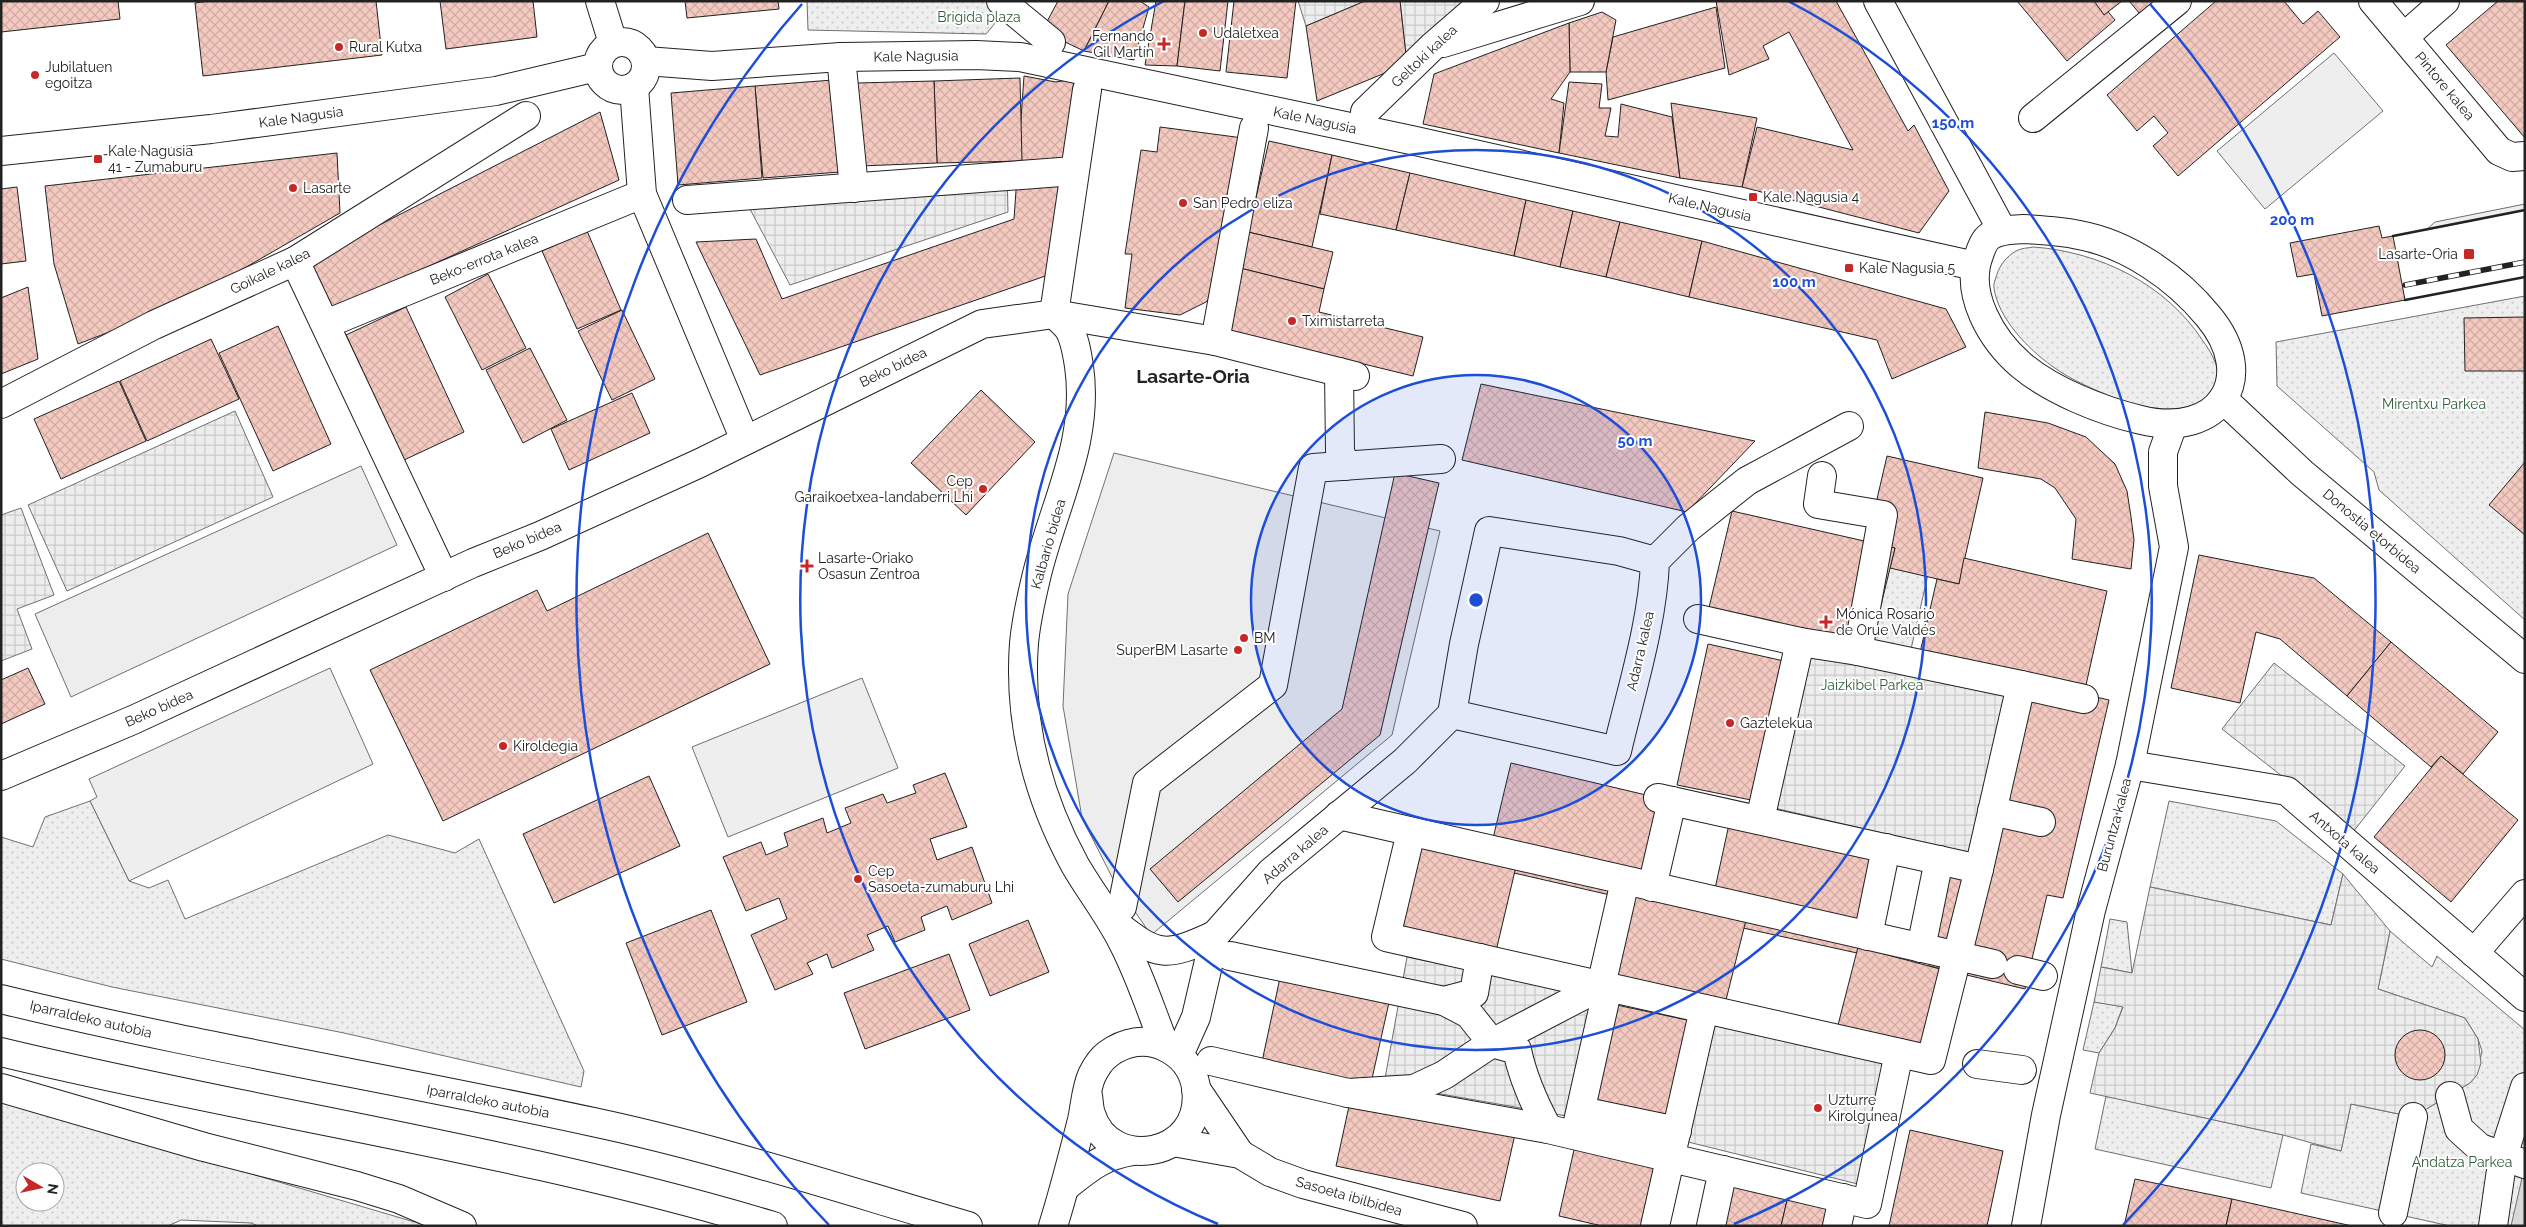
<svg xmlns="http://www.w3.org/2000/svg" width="2526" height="1227" font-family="Raleway,sans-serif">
	<defs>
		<pattern id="park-dots" width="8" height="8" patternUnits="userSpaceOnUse" patternTransform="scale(1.25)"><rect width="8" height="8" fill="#eee"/><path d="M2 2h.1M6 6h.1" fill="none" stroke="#ccc" stroke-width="1.8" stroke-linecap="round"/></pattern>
		<pattern id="plaza-grid" width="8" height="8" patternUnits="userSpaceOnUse" patternTransform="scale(1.25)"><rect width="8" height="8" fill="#ededed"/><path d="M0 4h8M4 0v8" fill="none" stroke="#cbcbcb"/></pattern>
		<pattern id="building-cross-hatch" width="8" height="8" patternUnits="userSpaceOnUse" patternTransform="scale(1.25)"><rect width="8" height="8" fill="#f3c9c0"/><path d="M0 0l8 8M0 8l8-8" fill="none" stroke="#d0aca5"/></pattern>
	</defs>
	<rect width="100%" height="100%" fill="#fff"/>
	<g fill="#eee" stroke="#6f6f6f">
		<polygon points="2334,53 2383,111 2265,209 2217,151"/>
		<polygon points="2525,204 2525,210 2426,230 2435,222"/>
		<polygon points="330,668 373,764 129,881 90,801 97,797 89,779"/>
		<polygon points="862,678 898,768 728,837 692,747"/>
	</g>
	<g fill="url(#park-dots)" stroke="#6f6f6f" fill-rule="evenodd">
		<polygon points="807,1 985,1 1002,15 986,34 808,30"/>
		<path d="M2034,247C2100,252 2166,284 2203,341C2209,349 2218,364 2218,375C2214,420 2147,411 2119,400C2096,390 2072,381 2052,366C2028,349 1998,318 1994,288C1993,284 1996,278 1997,274C2000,265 2007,256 2016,251C2021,248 2028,248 2034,247Z"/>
		<polygon points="2525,296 2525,620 2379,490 2374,472 2277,386 2276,342"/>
		<polygon points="1876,556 1929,570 1906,671 1840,650"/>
		<polygon points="90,801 129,881 149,888 168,880 185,919 388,835 455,853 479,839 584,1071 581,1087 344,1033 112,987 1,959 1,837 33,847 45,817"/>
		<polygon points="2169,801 2276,821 2343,874 2331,925 2150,887"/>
		<polygon points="2110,919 2127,922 2132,973 2101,967"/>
		<polygon points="2390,931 2432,967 2437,956 2525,1030 2525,1226 2450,1226 2301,1193 2311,1144 2341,1151 2351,1104 2413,1117 2470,1083 2477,1074 2482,1051 2478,1039 2465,1018 2378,989"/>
		<polygon points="2094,1002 2123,1006 2115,1028 2099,1053 2083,1050"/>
		<polygon points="2106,1096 2283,1135 2271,1188 2095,1149"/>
		<path d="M1,1100L428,1226H258L251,1223L181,1220L168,1226H1ZM25,1172H55V1202H25Z"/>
	</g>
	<g fill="#ededed" stroke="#6f6f6f">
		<polygon points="1114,453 1440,531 1392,735 1151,935 1114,881 1082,818 1063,706 1068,594"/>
		<polygon points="361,466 397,545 71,697 35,614"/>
	</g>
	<g fill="url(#plaza-grid)" stroke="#6f6f6f">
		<polygon points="1298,1 1365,1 1306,26"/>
		<polygon points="1400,1 1485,1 1407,64"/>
		<polygon points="1007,170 1008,212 790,285 741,192"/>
		<polygon points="235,411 273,497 67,591 28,505"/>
		<polygon points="21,508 54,595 17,609 32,649 1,661 1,515"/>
		<polygon points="1794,646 2014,696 1978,855 1757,804"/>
		<polygon points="2274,663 2405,766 2353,832 2222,729"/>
		<polygon points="2343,874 2390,931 2378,989 2465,1018 2478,1039 2481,1063 2477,1075 2470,1083 2413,1117 2351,1104 2341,1151 2283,1135 2090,1093 2099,1053 2115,1028 2123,1007 2094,1002 2101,967 2132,973 2150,887 2331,925"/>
		<polygon points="1407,957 1564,989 1596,1004 1572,1117 1384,1084"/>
		<polygon points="1710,1019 1904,1067 1874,1188 1680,1140"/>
	</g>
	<polygon fill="#d9d9d9" stroke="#6f6f6f" points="2525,1165 2525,1226 2511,1226"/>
	<g fill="url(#building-cross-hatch)" stroke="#222">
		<polygon points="1,1 118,1 120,19 1,32"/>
		<polygon points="209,1 376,1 382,55 203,76 195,3"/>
		<polygon points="440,1 533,1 537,37 446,49"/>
		<polygon points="685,1 778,1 779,9 687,18"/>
		<polygon points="1058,1 1109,1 1084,51 1042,31"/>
		<polygon points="1109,1 1140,1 1149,7 1134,60 1084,51"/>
		<polygon points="1156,1 1185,1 1177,66 1145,65"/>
		<polygon points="1185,1 1228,1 1220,71 1177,66"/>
		<polygon points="1234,1 1296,1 1287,78 1226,72"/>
		<polygon points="1365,1 1400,1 1407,64 1317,101 1306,26"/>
		<polygon points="1716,1 1836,1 1908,131 1914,125 1949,191 1919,233 1742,187 1757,127 1853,150 1789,32 1763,46 1769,59 1729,75"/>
		<polygon points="2017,1 2099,1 2115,20 2067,61"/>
		<polygon points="2094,1 2122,1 2104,15"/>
		<polygon points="2129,1 2170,1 2146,21"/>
		<polygon points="2216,1 2284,1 2303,24 2318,11 2340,37 2178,176 2153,146 2168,133 2154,116 2137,131 2107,95"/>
		<polygon points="2498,1 2525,1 2525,138 2446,45"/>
		<polygon points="1716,7 1725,68 1608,100 1606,72 1613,37"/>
		<polygon points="1602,12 1616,20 1606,72 1570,72 1569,23"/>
		<polygon points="1569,23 1570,72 1551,99 1564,103 1559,153 1423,124 1434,74"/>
		<polygon points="1024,76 1056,82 1074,79 1054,273 760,375 696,242 756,239 782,299 1014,219"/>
		<polygon points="1020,78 1022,161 937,163 934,81"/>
		<polygon points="833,80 840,172 763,178 755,86"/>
		<polygon points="934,81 937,163 860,166 857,83"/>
		<polygon points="1569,82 1602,84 1599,108 1611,108 1605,136 1618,137 1621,104 1672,117 1680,178 1559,153"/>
		<polygon points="755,86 762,178 678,185 671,93"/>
		<polygon points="1671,103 1757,118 1742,187 1680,178"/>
		<polygon points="600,112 619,180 332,310 309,261"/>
		<polygon points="1160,127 1243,138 1222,282 1206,302 1180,315 1125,308 1132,254 1125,254 1141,150 1157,152"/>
		<polygon points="1269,141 1332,155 1312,247 1248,232"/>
		<polygon points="337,153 340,213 182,304 78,344 54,264 45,186"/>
		<polygon points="1332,155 1410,173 1396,230 1320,214"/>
		<polygon points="1410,173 1526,200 1514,256 1396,230"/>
		<polygon points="17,187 26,261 1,264 1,189"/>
		<polygon points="1526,200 1573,211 1560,267 1514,256"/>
		<polygon points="1573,211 1620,222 1606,277 1560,267"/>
		<polygon points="1620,222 1702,241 1689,297 1606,277"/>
		<polygon points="2379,226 2382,238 2393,236 2405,300 2322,316 2314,274 2297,277 2290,243"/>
		<polygon points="587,231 621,310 577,329 542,251"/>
		<polygon points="1248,232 1333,252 1324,289 1240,268"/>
		<polygon points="1702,241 1946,309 1966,347 1892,379 1877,340 1689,297"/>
		<polygon points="1240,268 1324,289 1319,312 1423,337 1413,376 1224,330"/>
		<polygon points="488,274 526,348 482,370 445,297"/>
		<polygon points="28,287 38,359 1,374 1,298"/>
		<polygon points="406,307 464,432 404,460 346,335"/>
		<polygon points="622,310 655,379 612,400 578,331"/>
		<polygon points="2525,317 2525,371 2465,371 2464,318"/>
		<polygon points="278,326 331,444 273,471 219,353"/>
		<polygon points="211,339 239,399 147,441 120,381"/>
		<polygon points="530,348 567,420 523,443 486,370"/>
		<polygon points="119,381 146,441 61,479 34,419"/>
		<polygon points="1481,384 1755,441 1687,512 1462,460"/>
		<polygon points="981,390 1035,442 966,515 911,463"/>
		<polygon points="632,393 650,433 569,470 551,429"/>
		<polygon points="1985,412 2048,423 2086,437 2115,464 2127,491 2131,517 2134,540 2131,569 2072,559 2076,519 2055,488 2041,479 1978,468"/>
		<polygon points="1887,456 1983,478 1959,584 1890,568 1895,548 1867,542"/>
		<polygon points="2525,462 2525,535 2489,505"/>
		<polygon points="1395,473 1439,483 1380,735 1178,902 1150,869 1342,709"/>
		<polygon points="1732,511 1895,548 1869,654 1707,616"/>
		<polygon points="708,533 770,664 443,821 370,670 537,590 547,611"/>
		<polygon points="2199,555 2314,578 2391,642 2347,696 2280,639 2256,632 2240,703 2171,688"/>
		<polygon points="1964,558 2107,591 2084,694 1919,657 1937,579 1959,584"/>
		<polygon points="2391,642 2498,732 2463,774 2441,756 2431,767 2347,696"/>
		<polygon points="1708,644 1784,661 1751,800 1677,785"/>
		<polygon points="28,668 45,704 1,724 1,680"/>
		<polygon points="2035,683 2109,700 2063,898 2047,895 2025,989 1929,966 1951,868 1990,877"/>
		<polygon points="2441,756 2518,820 2451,902 2374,837"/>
		<polygon points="1511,763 1684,804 1632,900 1514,873 1518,858 1490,851"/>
		<polygon points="945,773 967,827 930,839 937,860 972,847 992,903 952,920 947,906 921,917 925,930 895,942 888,926 867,935 874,950 832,968 827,954 807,963 813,974 775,990 751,935 787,919 779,898 746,911 723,857 761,842 766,855 788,846 784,833 823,818 827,833 851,823 845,808 883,794 887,803 916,793 913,785"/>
		<polygon points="649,776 680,846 554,903 523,834"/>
		<polygon points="1731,815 1896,851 1857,953 1743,928 1747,916 1711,907"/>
		<polygon points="1417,833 1518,858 1493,964 1391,940"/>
		<polygon points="1635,887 1747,916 1724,1008 1613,981"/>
		<polygon points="711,910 747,1002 662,1035 626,943"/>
		<polygon points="1028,920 1049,972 990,996 969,944"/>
		<polygon points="1858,947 1966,976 1943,1058 1837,1029"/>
		<polygon points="949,954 970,1010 865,1049 844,993"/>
		<polygon points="1281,973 1390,998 1367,1101 1257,1085"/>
		<polygon points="1612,1004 1701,1023 1677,1128 1590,1110"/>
		<circle cx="2420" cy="1055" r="25"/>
		<polygon points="1349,1106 1515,1134 1500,1201 1336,1166"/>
		<polygon points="1581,1119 1682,1142 1663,1226 1602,1226 1559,1216"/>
		<polygon points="1910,1130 2003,1151 1987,1226 1889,1226"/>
		<polygon points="1731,1179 1789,1192 1781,1226 1720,1226"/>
		<polygon points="2135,1179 2232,1199 2226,1226 2124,1226"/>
		<polygon points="1789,1192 1842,1205 1837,1226 1781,1226"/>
		<polygon points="2232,1199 2352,1226 2226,1226"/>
	</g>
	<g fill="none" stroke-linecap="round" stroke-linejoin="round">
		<g stroke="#222" stroke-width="30">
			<g id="street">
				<polyline points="600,1 613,43"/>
				<polyline points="1001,1 1051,42"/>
				<polyline points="1878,1 2002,230"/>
				<polyline points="2373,1 2499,151 2512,157 2525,156"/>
				<polyline points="2404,37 2445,1"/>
				<circle cx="622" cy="66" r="24"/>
				<polyline points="1443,43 1580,1"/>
				<polyline points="841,57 854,188"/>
				<polyline points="646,61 712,66 841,57 976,55 1020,57 1411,140 1975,266"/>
				<polyline points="634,87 642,194 745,440"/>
				<polyline points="1365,112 1433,46 1485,1"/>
				<polyline points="2033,118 2177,1"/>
				<polyline points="1,151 211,129 496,91 597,67"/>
				<polyline points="687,200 1074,171"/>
				<path d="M2023,229C2042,230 2061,231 2079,235C2128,244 2177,278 2208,316C2260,378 2219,439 2141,420C2102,411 2052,391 2021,365C1992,340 1964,294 1979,255C1981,249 1984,240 1990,236C2000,229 2012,230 2023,229Z"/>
				<polyline points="295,261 444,577"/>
				<path d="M1054,314C1059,319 1064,323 1068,328C1075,338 1077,354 1079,366C1090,443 1053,505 1036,578C1031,599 1026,622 1024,643C1018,723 1037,795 1075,865C1090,891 1109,915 1122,941C1140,975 1151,1011 1165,1046"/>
				<polyline points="1054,314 1087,90"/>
				<polyline points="326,324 642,194"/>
				<polyline points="1215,341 1254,128"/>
				<polyline points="1339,372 1340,451 1345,466"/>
				<polyline points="1,404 154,325 295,261 526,116"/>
				<path d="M1655,561L1619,551L1489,531L1464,644L1452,714L1617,751C1631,691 1653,622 1655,561L1688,528L1747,481L1849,426"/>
				<polyline points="1698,619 1800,642 1760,820"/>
				<polyline points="1800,642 1858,651 1883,515 1818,504 1822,476"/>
				<polyline points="1858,651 2021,685"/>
				<polyline points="2130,765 2287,791 2525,997"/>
				<polyline points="1,776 133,720 473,563 540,536 700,463 982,324 1054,314 1215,341 1355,376"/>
				<polyline points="1992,811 2041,822"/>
				<polyline points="1339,815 1993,964"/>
				<polyline points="1411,832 1386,937 1931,1060 1979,869 1658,798"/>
				<polyline points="1979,869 2021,685 2084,699"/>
				<polyline points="1652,887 1672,801"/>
				<polyline points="1122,907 1147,783 1273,685 1313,468 1441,459"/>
				<path d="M1116,924C1158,958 1167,957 1215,935"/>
				<polyline points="1868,936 1886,848"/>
				<polyline points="1921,948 1939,860"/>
				<polyline points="2474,953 2525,894"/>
				<polyline points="1230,956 1444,1001 1474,993 1480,958"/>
				<polyline points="2018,970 2043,976"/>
				<polyline points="1492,1043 1601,986 1625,881"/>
				<path d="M1492,1043L1517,1050C1523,1079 1534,1103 1548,1129"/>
				<polyline points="1179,1055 1196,1017 1215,935 1271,872 1405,761 1452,714"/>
				<polyline points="1211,1061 1348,1093 1414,1089 1444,1075 1492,1043 1469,1014 1444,1001"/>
				<polyline points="1977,1064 2022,1070"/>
				<polyline points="1196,1089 1240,1154"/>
				<polyline points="1348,1093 1548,1129 1867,1204 1899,1053"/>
				<polyline points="2450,1096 2459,1129 2480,1148 2525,1164"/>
				<polyline points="1581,1111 1677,1131"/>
				<polyline points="1575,1135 1608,987"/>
				<polyline points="1173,1142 1240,1154 1270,1172 1303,1184 1463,1226"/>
				<path d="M1065,1187C1089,1168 1102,1156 1133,1151"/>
				<polyline points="2393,1213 2413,1117"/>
				<path d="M1053,1226C1064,1191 1073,1155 1082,1120C1085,1106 1086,1088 1092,1075C1096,1067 1101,1059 1108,1054C1124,1042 1146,1037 1165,1047C1182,1055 1193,1069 1196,1087C1206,1158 1109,1174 1091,1114C1089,1109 1089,1102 1088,1096"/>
				<polyline points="1655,1226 1704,1009"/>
				<polyline points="1711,1226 1723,1170"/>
				<polyline points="1837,1226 1843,1198"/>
				<polyline points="2026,1226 2046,1115 2091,910 2130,765 2174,547 2163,486 2163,452 2173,424"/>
				<polyline points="2493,1226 2503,1156 2525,1087"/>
			</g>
		</g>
		<g stroke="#222" stroke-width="30">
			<polyline id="secondary" points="2223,399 2302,473 2525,659"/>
		</g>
		<g stroke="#222" stroke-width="30">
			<g id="highway">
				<path d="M1,999C197,1047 396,1079 593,1122C720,1149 844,1190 968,1226"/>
				<path d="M1,1052C258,1114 520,1150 773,1226"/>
				<polyline points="1,1088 204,1147 357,1186 399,1199 462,1226"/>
			</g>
		</g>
		<use href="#street" stroke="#fff" stroke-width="28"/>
		<use href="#secondary" stroke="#fff" stroke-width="28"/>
		<use href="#highway" stroke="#fff" stroke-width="28"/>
		<g stroke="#222" stroke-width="5.5">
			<polyline id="rail" points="2405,285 2525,262"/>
		</g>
		<use href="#rail" stroke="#fff" stroke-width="4" stroke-dasharray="11" stroke-linecap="butt"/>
		<g stroke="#222" stroke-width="2.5">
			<polyline points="2393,236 2525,210"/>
			<polyline points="2405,300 2525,277"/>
		</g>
	</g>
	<circle cx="1476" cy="600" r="225" fill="#1d4ed8" fill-opacity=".12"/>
	<g fill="none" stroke="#1d4ed8" stroke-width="2.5">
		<circle cx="1476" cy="600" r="225"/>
		<circle cx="1476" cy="600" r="450"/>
		<path d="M1218 1224A675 675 0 0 1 1164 1M1788 1A675 675 0 0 1 1734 1224"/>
		<path d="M829 1225A900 900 0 0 1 802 4M2150 4A900 900 0 0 1 2123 1225"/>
	</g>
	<g fill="#c62828" stroke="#fff" stroke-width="2">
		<circle cx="1203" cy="33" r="5"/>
		<path d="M1161.5 36.5h5v5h5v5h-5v5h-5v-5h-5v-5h5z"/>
		<circle cx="339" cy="47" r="5"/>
		<circle cx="35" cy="75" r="5"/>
		<rect x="93" y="154" width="10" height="10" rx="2.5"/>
		<circle cx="293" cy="188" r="5"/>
		<rect x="1748" y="192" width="10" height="10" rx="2.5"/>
		<circle cx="1183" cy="203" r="5"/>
		<rect x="2463" y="248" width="12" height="12" rx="2.5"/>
		<rect x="1844" y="263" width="10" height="10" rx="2.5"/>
		<circle cx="1292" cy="321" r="5"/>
		<circle cx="983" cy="489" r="5"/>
		<path d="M804.5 558.5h5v5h5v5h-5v5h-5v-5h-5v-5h5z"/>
		<path d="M1823.5 614.5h5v5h5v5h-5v5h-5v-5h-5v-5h5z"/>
		<circle cx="1244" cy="638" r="5"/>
		<circle cx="1238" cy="650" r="5"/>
		<circle cx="1730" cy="723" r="5"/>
		<circle cx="503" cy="746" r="5"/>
		<circle cx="858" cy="879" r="5"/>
		<circle cx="1818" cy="1108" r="5"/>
	</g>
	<g text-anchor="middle" stroke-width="4" stroke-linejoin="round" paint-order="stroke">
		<g font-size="14" fill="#2f5e38" stroke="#fff">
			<text x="979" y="22">Brigida plaza</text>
			<text x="2434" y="409">Mirentxu Parkea</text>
			<text x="1872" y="690">Jaizkibel Parkea</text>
			<text x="2462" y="1167">Andatza Parkea</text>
		</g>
		<g font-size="14" fill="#222" stroke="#fff" text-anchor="start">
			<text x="1213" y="38">Udaletxea</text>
			<text x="1154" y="41" text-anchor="end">Fernando<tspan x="1154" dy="16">Gil Martín</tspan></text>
			<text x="349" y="52">Rural Kutxa</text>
			<text x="45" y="72">Jubilatuen<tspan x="45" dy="16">egoitza</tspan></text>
			<text x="108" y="156">Kale Nagusia<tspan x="108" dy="16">41 - Zumaburu</tspan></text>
			<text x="303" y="193">Lasarte</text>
			<text x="1763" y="202">Kale Nagusia 4</text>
			<text x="1193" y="208">San Pedro eliza</text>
			<text x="2458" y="259" text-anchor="end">Lasarte-Oria</text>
			<text x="1859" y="273">Kale Nagusia 5</text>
			<text x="1302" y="326">Tximistarreta</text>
			<text x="973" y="486" text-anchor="end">Cep<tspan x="973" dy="16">Garaikoetxea-landaberri Lhi</tspan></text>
			<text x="818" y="563">Lasarte-Oriako<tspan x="818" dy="16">Osasun Zentroa</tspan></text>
			<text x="1836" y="619">Mónica Rosario<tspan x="1836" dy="16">de Orue Valdés</tspan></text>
			<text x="1254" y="643">BM</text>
			<text x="1228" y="655" text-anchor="end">SuperBM Lasarte</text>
			<text x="1740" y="728">Gaztelekua</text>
			<text x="513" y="751">Kiroldegia</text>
			<text x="868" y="876">Cep<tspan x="868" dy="16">Sasoeta-zumaburu Lhi</tspan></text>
			<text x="1828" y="1105">Uzturre<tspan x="1828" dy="16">Kirolgunea</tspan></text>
		</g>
		<g font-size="14" fill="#222" stroke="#fff">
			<text transform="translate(916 56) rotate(-1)" y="5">Kale Nagusia</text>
			<text transform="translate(1424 56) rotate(-43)" y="5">Geltoki kalea</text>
			<text transform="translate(2445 86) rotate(50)" y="5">Pintore kalea</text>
			<text transform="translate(301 117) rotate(-8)" y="5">Kale Nagusia</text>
			<text transform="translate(1315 120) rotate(12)" y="5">Kale Nagusia</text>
			<text transform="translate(1710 207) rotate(13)" y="5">Kale Nagusia</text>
			<text transform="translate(484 259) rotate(-22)" y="5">Beko-errota kalea</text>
			<text transform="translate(270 271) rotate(-26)" y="5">Goikale kalea</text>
			<text transform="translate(893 367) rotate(-26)" y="5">Beko bidea</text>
			<text transform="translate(2372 531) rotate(40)" y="5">Donostia etorbidea</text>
			<text transform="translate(527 540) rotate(-23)" y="5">Beko bidea</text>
			<text transform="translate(1048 544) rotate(-74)" y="5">Kalbario bidea</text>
			<text transform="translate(1640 651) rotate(-77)" y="5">Adarra kalea</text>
			<text transform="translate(159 708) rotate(-24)" y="5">Beko bidea</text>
			<text transform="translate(2114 825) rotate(-75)" y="5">Buruntza kalea</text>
			<text transform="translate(2345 842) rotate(41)" y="5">Antxota kalea</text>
			<text transform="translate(1295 854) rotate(-41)" y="5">Adarra kalea</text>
			<text transform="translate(91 1019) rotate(13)" y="5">Iparraldeko autobia</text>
			<text transform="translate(488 1101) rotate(11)" y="5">Iparraldeko autobia</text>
			<text transform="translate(1349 1196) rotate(16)" y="5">Sasoeta ibilbidea</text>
		</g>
		<g font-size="19" font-weight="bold" fill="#222" stroke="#fff">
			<text x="1193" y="383">Lasarte-Oria</text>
		</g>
	</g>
	<circle cx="1476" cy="600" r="8" fill="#1d4ed8" stroke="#fff" stroke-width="2.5"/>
	<g font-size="15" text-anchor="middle" font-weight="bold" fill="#1d4ed8" stroke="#fff" stroke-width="4" stroke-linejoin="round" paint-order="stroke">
		<text x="1953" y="128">150 m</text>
		<text x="2292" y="225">200 m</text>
		<text x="1794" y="287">100 m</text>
		<text x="1635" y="446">50 m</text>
	</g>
	<rect width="2526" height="1227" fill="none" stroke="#222222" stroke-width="5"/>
	<g transform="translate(40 1187) rotate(99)"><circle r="24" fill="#ffffff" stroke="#a7a7a7"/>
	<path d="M0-4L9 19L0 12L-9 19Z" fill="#c62828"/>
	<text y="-8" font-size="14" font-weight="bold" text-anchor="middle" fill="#222222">N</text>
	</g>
</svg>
